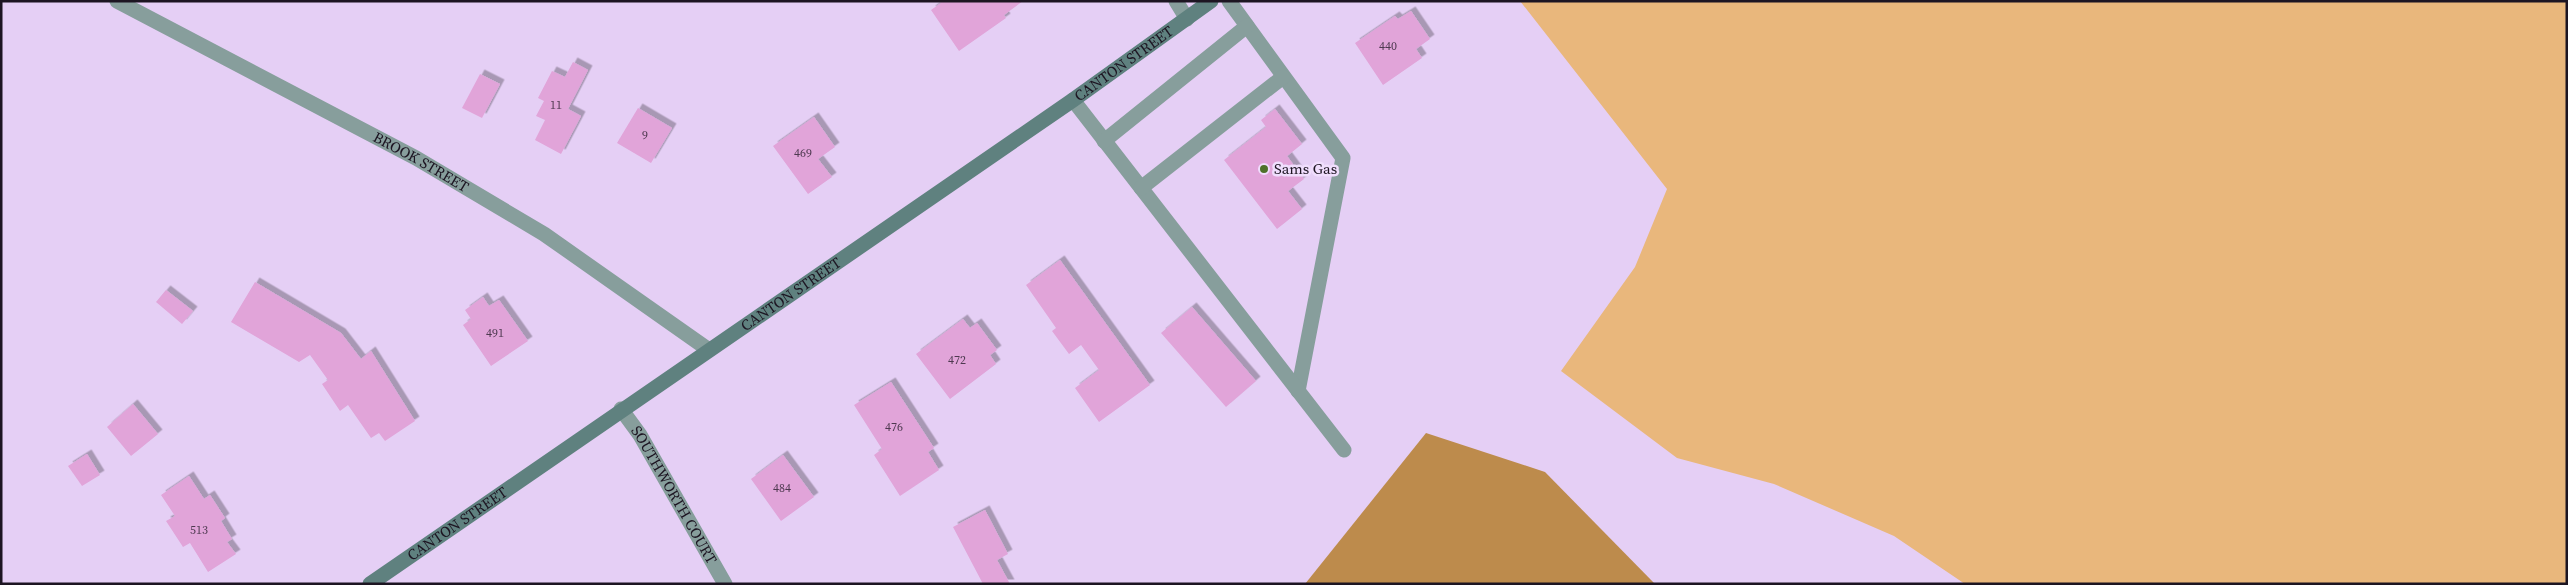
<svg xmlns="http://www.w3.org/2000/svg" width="2568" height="585" font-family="'Source Serif 4',serif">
	<defs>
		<filter id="shadow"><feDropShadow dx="4.5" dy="-4.5" stdDeviation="0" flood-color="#0004"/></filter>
	</defs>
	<rect width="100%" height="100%" fill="#e5cff5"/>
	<polygon fill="#e9b77c" points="1520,1 2567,1 2567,584 1965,584 1894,536 1774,484 1677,458 1561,371 1635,267 1667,189"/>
	<polygon fill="#bd8b4c" points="1426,433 1545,472 1655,584 1305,584"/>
	<g fill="#e1a4d9" filter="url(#shadow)">
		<polygon points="939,1 1023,1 1004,15 1006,18 959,51 931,10 941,3"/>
		<polygon points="1411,11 1430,39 1416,49 1422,58 1383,85 1355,43 1395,16 1398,19"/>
		<polygon points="573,62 588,70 568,109 581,116 561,154 535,140 545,120 536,116 544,101 538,98 552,71 565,77"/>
		<polygon points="480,74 500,84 482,118 462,108"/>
		<polygon points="638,108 672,128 651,163 617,143"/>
		<polygon points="1275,109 1302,144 1287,156 1304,179 1288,191 1302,209 1277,229 1224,160 1266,127 1261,120"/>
		<polygon points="814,117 835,147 818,159 832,177 808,194 773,146"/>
		<polygon points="1060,260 1150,385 1099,422 1075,388 1099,370 1081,345 1069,354 1052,331 1056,328 1026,285"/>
		<polygon points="255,282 341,333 361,359 371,351 415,421 385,441 379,433 371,438 348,405 340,411 322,384 328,380 310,355 299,362 231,322"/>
		<polygon points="166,290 193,311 182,324 156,302"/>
		<polygon points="483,297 489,306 499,300 528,341 491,366 463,325 471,319 465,310"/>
		<polygon points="1192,307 1256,381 1226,407 1161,333"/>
		<polygon points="963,319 970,328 977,323 997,350 990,355 996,364 950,399 916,354"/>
		<polygon points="891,382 934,448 928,452 939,470 900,496 874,455 882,449 854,405"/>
		<polygon points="133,404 158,434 131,456 107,427"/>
		<polygon points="87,454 100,475 82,486 68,466"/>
		<polygon points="783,455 814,497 781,521 751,479"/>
		<polygon points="189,476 204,499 210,495 225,518 221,521 232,539 227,542 236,554 208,572 190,543 183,547 166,521 175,516 161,495"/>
		<polygon points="985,510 1008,554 997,560 1010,584 983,584 953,527"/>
	</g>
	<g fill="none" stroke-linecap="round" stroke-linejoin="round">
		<g stroke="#879e9c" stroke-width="15">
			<polyline points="1176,1 1187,19"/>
			<polyline points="1229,1 1343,158 1298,391"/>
			<polyline points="1073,100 1344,450"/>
			<polyline points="1104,141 1247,26"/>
			<polyline points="1141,188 1283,77"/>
		</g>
		<g stroke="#879e9c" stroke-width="15">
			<path id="s1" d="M117,1L416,158L544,234L709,350"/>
			<path id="s2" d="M621,409L640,435L725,584"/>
		</g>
		<path stroke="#5f817f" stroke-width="15" id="s3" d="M370,584L1073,100L1211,1"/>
	</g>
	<circle fill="#4e7129" stroke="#f0defd" stroke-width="2" cx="1264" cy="169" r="5"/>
	<g text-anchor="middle" stroke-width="5" stroke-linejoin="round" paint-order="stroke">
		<g font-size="12" fill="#4e3950">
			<text x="1388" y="50">440</text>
			<text x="556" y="109">11</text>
			<text x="645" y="139">9</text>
			<text x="803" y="157">469</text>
			<text x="495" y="337">491</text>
			<text x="957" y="364">472</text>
			<text x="894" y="431">476</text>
			<text x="782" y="492">484</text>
			<text x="199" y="534">513</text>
		</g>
		<g font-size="15" fill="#1d1522" stroke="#f0defd">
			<text dy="5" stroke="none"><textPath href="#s3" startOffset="916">CANTON STREET</textPath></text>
			<text dy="5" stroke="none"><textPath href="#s1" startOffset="344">BROOK STREET</textPath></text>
			<text dy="5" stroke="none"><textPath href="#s3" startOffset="511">CANTON STREET</textPath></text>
			<text dy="5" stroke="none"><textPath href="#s2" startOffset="101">SOUTHWORTH COURT</textPath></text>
			<text dy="5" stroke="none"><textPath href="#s3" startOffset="106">CANTON STREET</textPath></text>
		</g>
		<g font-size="15" fill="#1d1522" stroke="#f0defd" text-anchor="start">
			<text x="1274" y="174">Sams Gas</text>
		</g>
	</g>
	<rect width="2568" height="585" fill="none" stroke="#1d1522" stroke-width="5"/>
</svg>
